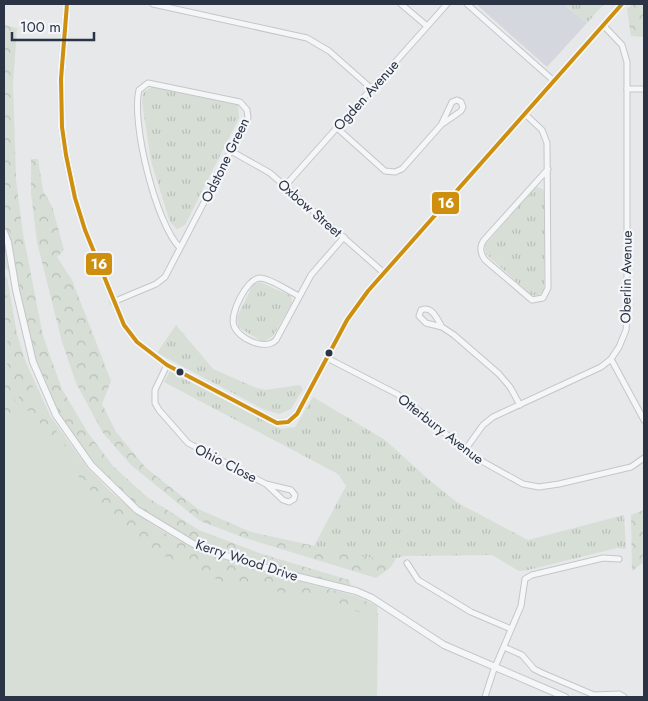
<svg xmlns="http://www.w3.org/2000/svg" width="648" height="701" font-family="Jost,sans-serif">
	<defs>
		<pattern id="forest-crowns" width="20" height="18" patternUnits="userSpaceOnUse" patternTransform="scale(1.25)"><rect width="20" height="18" fill="#d6ded6"/><path d="M2 6a3 3 0 1 1 6 0M12 15a3 3 0 1 1 6 0" fill="none" stroke="#b8bfb9"/></pattern>
		<pattern id="park-tufts" width="24" height="20" patternUnits="userSpaceOnUse" patternTransform="scale(1.25)"><rect width="24" height="20" fill="#d6ded6"/><path d="M3 7l-1-3M5 7V3M7 7l1-3M15 17l-1-3M17 17v-4M19 17l1-3" fill="none" stroke="#b8bfb9"/></pattern>
	</defs>
	<rect width="100%" height="100%" fill="#e6e8ea"/>
	<polygon fill="#d4d7dd" points="476,4 563,4 587,23 547,67"/>
	<polygon fill="#d6ded6" points="4,276 7,277 17,335 26,363 51,417 87,467 111,492 136,513 156,527 199,552 282,577 355,596 377,606 378,622 377,697 4,697"/>
	<g fill="url(#forest-crowns)">
		<polygon points="633,4 644,4 644,37 631,36 627,9"/>
		<polygon points="4,25 17,28 13,84 16,180 23,234 43,336 62,389 88,433 113,466 147,497 199,530 262,554 349,580 351,586 283,573 200,548 137,510 91,465 56,415 33,362 13,273 4,268"/>
		<polygon points="31,159 38,159 43,191 52,206 64,250 57,257 72,280 111,381 102,404 116,432 146,468 198,509 251,532 329,549 375,557 396,559 390,568 376,578 245,538 200,521 131,465 103,433 76,383 62,342 37,242 31,193"/>
		<polygon points="4,280 7,296 12,307 17,335 35,393 59,436 72,454 132,515 199,552 282,577 355,596 377,606 378,622 371,615 347,609 334,599 327,596 298,592 282,593 257,584 249,584 235,580 221,582 212,577 162,555 117,522 79,477 66,455 39,422 20,403 16,385 8,374 6,349 8,336 4,317"/>
		<path d="M4,375C6,380 10,384 13,389C18,401 14,417 7,427L4,428Z"/>
		<polygon points="644,510 644,562 632,571 631,515"/>
	</g>
	<g fill="url(#park-tufts)">
		<polygon points="563,4 604,4 587,23"/>
		<polygon points="152,87 238,105 239,118 185,225 177,229 170,222 151,161 142,102 143,92"/>
		<polygon points="536,187 543,189 545,194 544,291 538,296 531,295 486,254 484,246"/>
		<polygon points="260,282 291,296 292,303 273,336 263,342 238,327 237,317 253,285"/>
		<polygon points="176,325 213,369 254,387 265,390 300,385 303,389 291,409 279,414 263,409 157,353"/>
		<path d="M170,371L281,429L295,427L313,397L385,440L428,479L458,503L528,540L624,515L626,549L617,548L528,570L519,571L492,555L404,556C383,564 337,551 314,546L346,486L338,474L164,382Z"/>
	</g>
	<g fill="none" stroke-linecap="round" stroke-linejoin="round">
		<g stroke="#c4c6c8" stroke-width="7">
			<g id="minor">
				<polyline points="153,4 307,38 329,51 372,89"/>
				<polyline points="401,4 427,26"/>
				<polyline points="467,4 554,81"/>
				<polyline points="627,89 644,89"/>
				<path d="M525,114L542,130L547,143L548,288L543,298L532,300L485,260C480,253 479,247 484,240L548,169"/>
				<polyline points="337,128 385,171 395,172 402,169 441,125 461,111 463,107 461,102 457,100 452,102 441,125"/>
				<polyline points="231,151 270,173 384,273"/>
				<polyline points="285,186 447,4"/>
				<path d="M299,296C290,292 270,278 260,278C247,278 229,314 234,326C239,339 265,351 276,340L311,275L344,237"/>
				<path d="M113,302L156,284L165,277L248,118L247,110L240,102L148,83L139,90C131,123 156,224 180,248"/>
				<path d="M442,327C437,319 432,305 421,310L419,316L426,323L442,327L454,335L499,374L510,387L520,405"/>
				<polyline points="327,358 397,394 418,410 469,454 523,484 539,487 559,484 631,467 644,458"/>
				<polyline points="611,359 644,420"/>
				<polyline points="167,365 155,390 155,403 159,410 188,443 266,484 291,490 295,495 294,499 289,502 283,500 266,484"/>
				<polyline points="465,450 483,425 493,417 601,367 611,359 619,347 626,330 627,318 627,62 622,45 603,25"/>
				<polyline points="407,563 418,580 471,612 511,629"/>
				<polyline points="504,647 522,655 534,669 542,673 594,695 619,694 624,697"/>
				<polyline points="485,697 493,672 521,606 525,579 532,575 603,558 619,559"/>
			</g>
		</g>
		<g stroke="#c4c6c8" stroke-width="8">
			<g id="tertiary">
				<polyline points="67,4 61,79 62,127 66,155 75,198 85,230 124,325 137,342 167,365 277,423 288,422 297,414 347,320 368,291 622,4"/>
				<polyline points="4,232 8,242 16,290 33,362 56,415 91,465 137,510 200,548 283,573 356,591 372,598 444,645 565,697"/>
			</g>
		</g>
		<use href="#minor" stroke="#f5f6f7" stroke-width="5"/>
		<use href="#tertiary" stroke="#f5f6f7" stroke-width="6"/>
		<g stroke="#f4f6f9" stroke-width="8">
			<polyline id="bus-1" points="67,4 61,79 62,127 66,155 75,198 85,230 124,325 137,342 167,365 277,423 288,422 297,414 347,320 368,291 622,4"/>
		</g>
		<use href="#bus-1" stroke="#ce8f0e" stroke-width="4"/>
	</g>
	<g fill="#2b3445" stroke="#f4f6f9" stroke-width="2">
		<circle cx="329" cy="353" r="4.5"/>
		<circle cx="180" cy="372" r="4.5"/>
	</g>
	<g text-anchor="middle" stroke-width="4.5" stroke-linejoin="round" paint-order="stroke">
		<g font-size="14" fill="#2b3445" stroke="#f4f6f9">
			<text transform="translate(366 95) rotate(-48)" y="5">Ogden Avenue</text>
			<text transform="translate(225 160) rotate(-64)" y="5">Odstone Green</text>
			<text transform="translate(310 208) rotate(41)" y="5">Oxbow Street</text>
			<text transform="translate(626 277) rotate(-89)" y="5">Oberlin Avenue</text>
			<text transform="translate(441 429) rotate(38)" y="5">Otterbury Avenue</text>
			<text transform="translate(226 463) rotate(27)" y="5">Ohio Close</text>
			<text transform="translate(247 560) rotate(18)" y="5">Kerry Wood Drive</text>
		</g>
	</g>
	<g stroke="#f4f6f9" stroke-width="2">
		<rect x="431" y="191" width="29" height="24" rx="5" fill="#ce8f0e"/>
		<rect x="85" y="252" width="28" height="24" rx="5" fill="#ce8f0e"/>
	</g>
	<g font-size="14" text-anchor="middle" font-weight="bold" fill="#fff">
		<text x="446" y="208">16</text>
		<text x="99" y="269">16</text>
	</g>
	<rect width="648" height="701" fill="none" stroke="#2b3445" stroke-width="10"/>
	<path d="M12 32v8h82v-8" fill="none" stroke="#2b3445" stroke-width="2.5"/>
	<text x="20" y="32" font-size="15" fill="#2b3445" stroke="#f4f6f9" stroke-width="4" paint-order="stroke">100 m</text>
</svg>
